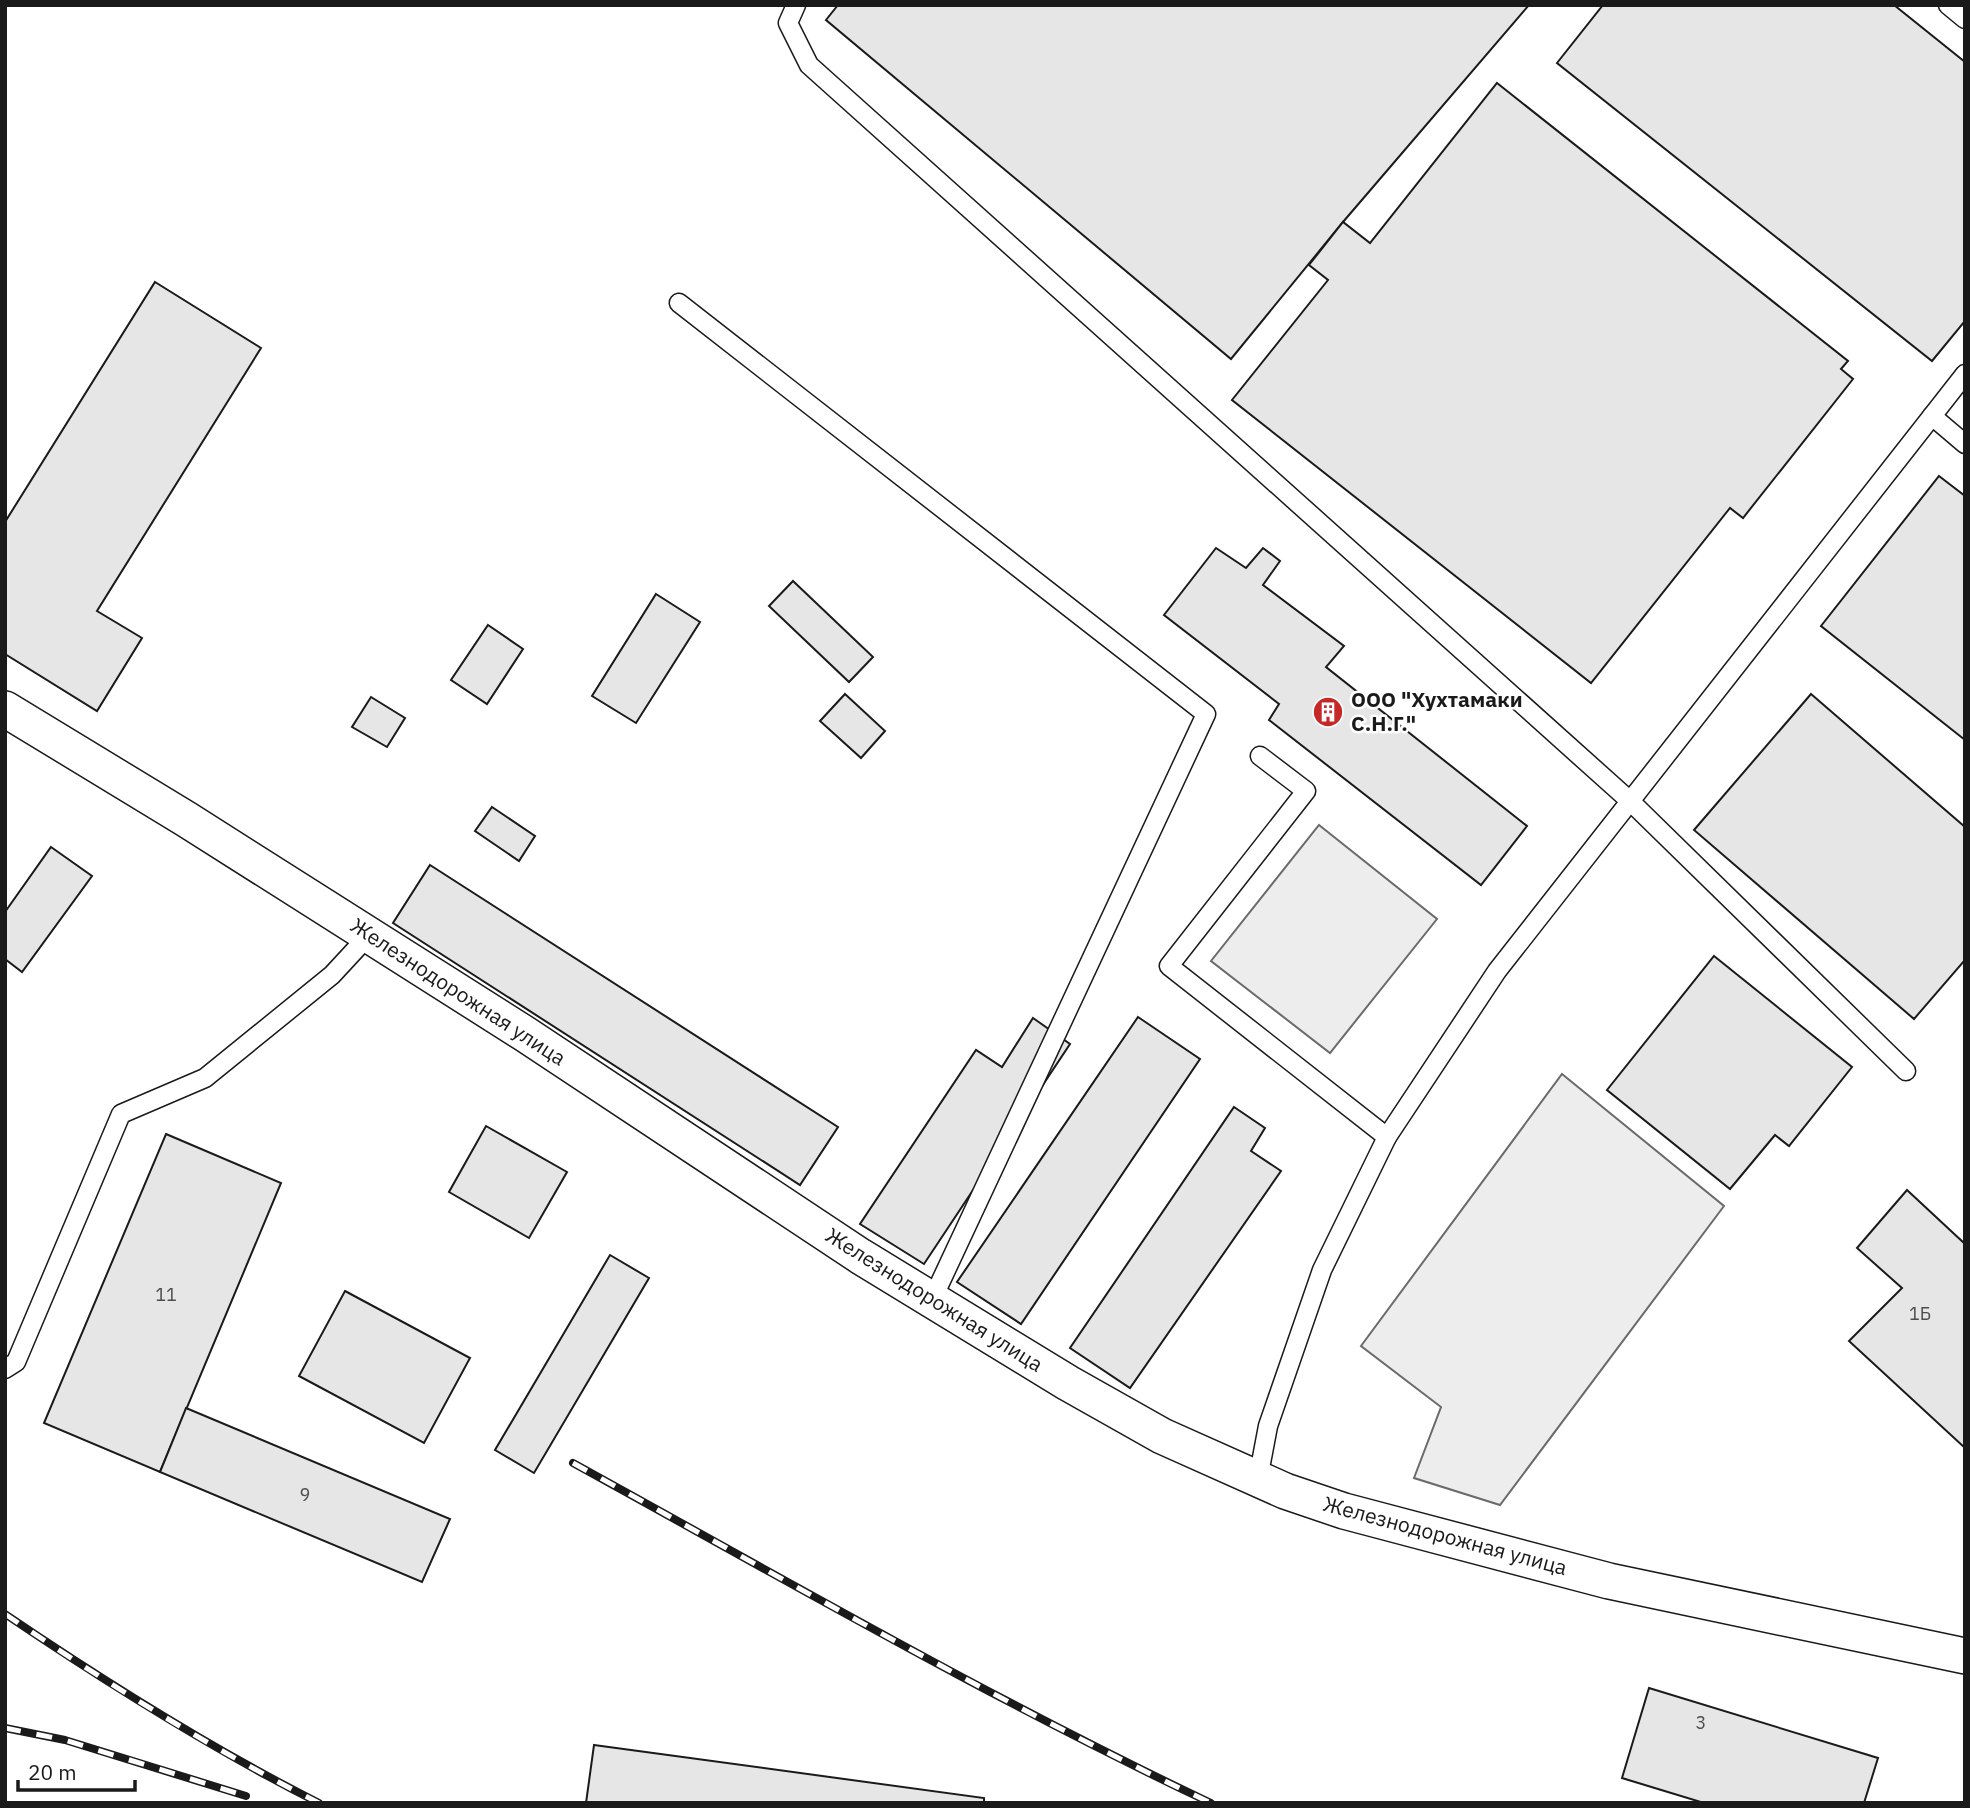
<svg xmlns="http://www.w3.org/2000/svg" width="1970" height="1808" font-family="'IBM Plex Sans',sans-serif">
	<rect width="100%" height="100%" fill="#fff"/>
	<g fill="#ededed" stroke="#6a6a6a" stroke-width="2">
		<polygon points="1319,825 1437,919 1330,1053 1211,961"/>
		<polygon points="1562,1074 1724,1206 1500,1505 1414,1478 1441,1407 1361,1346"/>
	</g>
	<g fill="#e6e6e6" stroke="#1a1a1a" stroke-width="2">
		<polygon points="838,5 1529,5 1343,222 1231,359 826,20"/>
		<polygon points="1603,5 1894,5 1965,62 1965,321 1932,361 1557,63"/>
		<polygon points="1497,83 1848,361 1841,369 1853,379 1743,518 1730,508 1591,683 1232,400 1328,280 1309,265 1343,222 1370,243"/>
		<polygon points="155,282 261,348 97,611 142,638 97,711 5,654 5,522"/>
		<polygon points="1939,476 1965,496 1965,740 1821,626"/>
		<polygon points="1216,548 1246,568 1263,548 1280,561 1263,585 1344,646 1326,667 1527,826 1481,885 1269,720 1279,704 1164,615"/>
		<polygon points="793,581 873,657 849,682 769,606"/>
		<polygon points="656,594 700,622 636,723 592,696"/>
		<polygon points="488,625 523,649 487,704 451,680"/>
		<polygon points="845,694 885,731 861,758 820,721"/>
		<polygon points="1811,694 1965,827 1965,960 1914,1019 1694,830"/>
		<polygon points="371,697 405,718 387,747 352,727"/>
		<polygon points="492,807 535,836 519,861 475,831"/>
		<polygon points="51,847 92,876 22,972 5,959 5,912"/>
		<polygon points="430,865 838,1127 800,1185 393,923"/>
		<polygon points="1714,956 1852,1067 1789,1146 1775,1135 1730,1189 1607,1090"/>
		<polygon points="1138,1017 1200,1059 1021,1324 957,1282"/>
		<polygon points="1033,1018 1070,1044 924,1264 860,1224 976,1050 1002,1067"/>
		<polygon points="1234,1107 1265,1128 1251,1151 1281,1171 1130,1388 1070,1348"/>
		<polygon points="486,1126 567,1172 529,1238 449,1192"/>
		<polygon points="166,1134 281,1183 160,1472 44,1423"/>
		<polygon points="1907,1190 1965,1244 1965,1448 1849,1341 1902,1288 1857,1248"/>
		<polygon points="610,1255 649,1278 534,1473 495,1450"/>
		<polygon points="345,1291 470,1358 424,1443 299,1376"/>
		<polygon points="186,1408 450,1519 422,1582 160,1472"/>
		<polygon points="1649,1688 1878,1758 1864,1803 1704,1803 1622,1778"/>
		<polygon points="594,1745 984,1798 984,1803 586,1803"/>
	</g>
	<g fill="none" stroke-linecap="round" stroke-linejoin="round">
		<g stroke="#1a1a1a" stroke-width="21">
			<g id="lane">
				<polyline points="796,5 788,23 809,65 1630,801 1906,1071"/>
				<polyline points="1948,5 1965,19"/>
				<polyline points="679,303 1206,714 932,1300"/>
				<polyline points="1932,416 1965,444"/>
				<polyline points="1260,756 1306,791 1169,966 1387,1137"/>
				<polyline points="5,1369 16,1362 121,1114 205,1078 332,975 369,935"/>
				<polyline points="1258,1479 1268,1426 1322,1270 1387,1137 1497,971 1965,374"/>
			</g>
		</g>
		<g stroke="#1a1a1a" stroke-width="38">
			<polyline id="street" points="5,709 186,819 525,1034 860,1256 1068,1383 1162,1436 1285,1491 1344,1511 1609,1581 1965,1656"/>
		</g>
		<use href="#lane" stroke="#fff" stroke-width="18"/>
		<use href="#street" stroke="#fff" stroke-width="35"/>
		<g stroke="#1a1a1a" stroke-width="8">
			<g id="rail">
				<path d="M573,1463C784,1579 993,1700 1211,1803"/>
				<path d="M5,1614C107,1683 210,1748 319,1803"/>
				<polyline points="5,1728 65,1740 246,1796"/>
			</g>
		</g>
		<use href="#rail" stroke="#fff" stroke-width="5" stroke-dasharray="16" stroke-linecap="butt"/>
	</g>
	<defs>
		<g id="building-disc" transform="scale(1.575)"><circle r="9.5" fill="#c62828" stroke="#fff"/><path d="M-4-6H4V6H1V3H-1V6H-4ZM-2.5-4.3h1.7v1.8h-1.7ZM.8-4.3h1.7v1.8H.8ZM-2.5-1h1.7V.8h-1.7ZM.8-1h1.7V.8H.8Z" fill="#fff"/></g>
	</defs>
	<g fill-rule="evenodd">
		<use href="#building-disc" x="1328" y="712"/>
	</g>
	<g text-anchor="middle" stroke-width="5" stroke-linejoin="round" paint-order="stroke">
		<g font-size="18" fill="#4d4d4d">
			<text x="166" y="1301">11</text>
			<text x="1920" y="1320">1Б</text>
			<text x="305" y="1501">9</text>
			<text x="1701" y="1729">3</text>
		</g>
		<g font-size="21" font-weight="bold" fill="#1a1a1a" stroke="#fff" text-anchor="start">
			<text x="1351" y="707">ООО "Хухтамаки<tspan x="1351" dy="24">С.Н.Г."</tspan></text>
		</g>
		<g font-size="21" fill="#1a1a1a" stroke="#fff">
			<text transform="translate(458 992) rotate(33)" y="7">Железнодорожная улица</text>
			<text transform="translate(934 1300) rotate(32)" y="7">Железнодорожная улица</text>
			<text transform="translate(1445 1536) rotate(15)" y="7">Железнодорожная улица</text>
		</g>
	</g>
	<rect width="1970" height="1808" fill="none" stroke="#1a1a1a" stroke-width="14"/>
	<path d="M18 1780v10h117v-10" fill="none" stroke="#1a1a1a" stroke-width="3.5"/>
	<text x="28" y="1780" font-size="21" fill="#1a1a1a" stroke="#ffffff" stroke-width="5" paint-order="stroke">20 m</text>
</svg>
